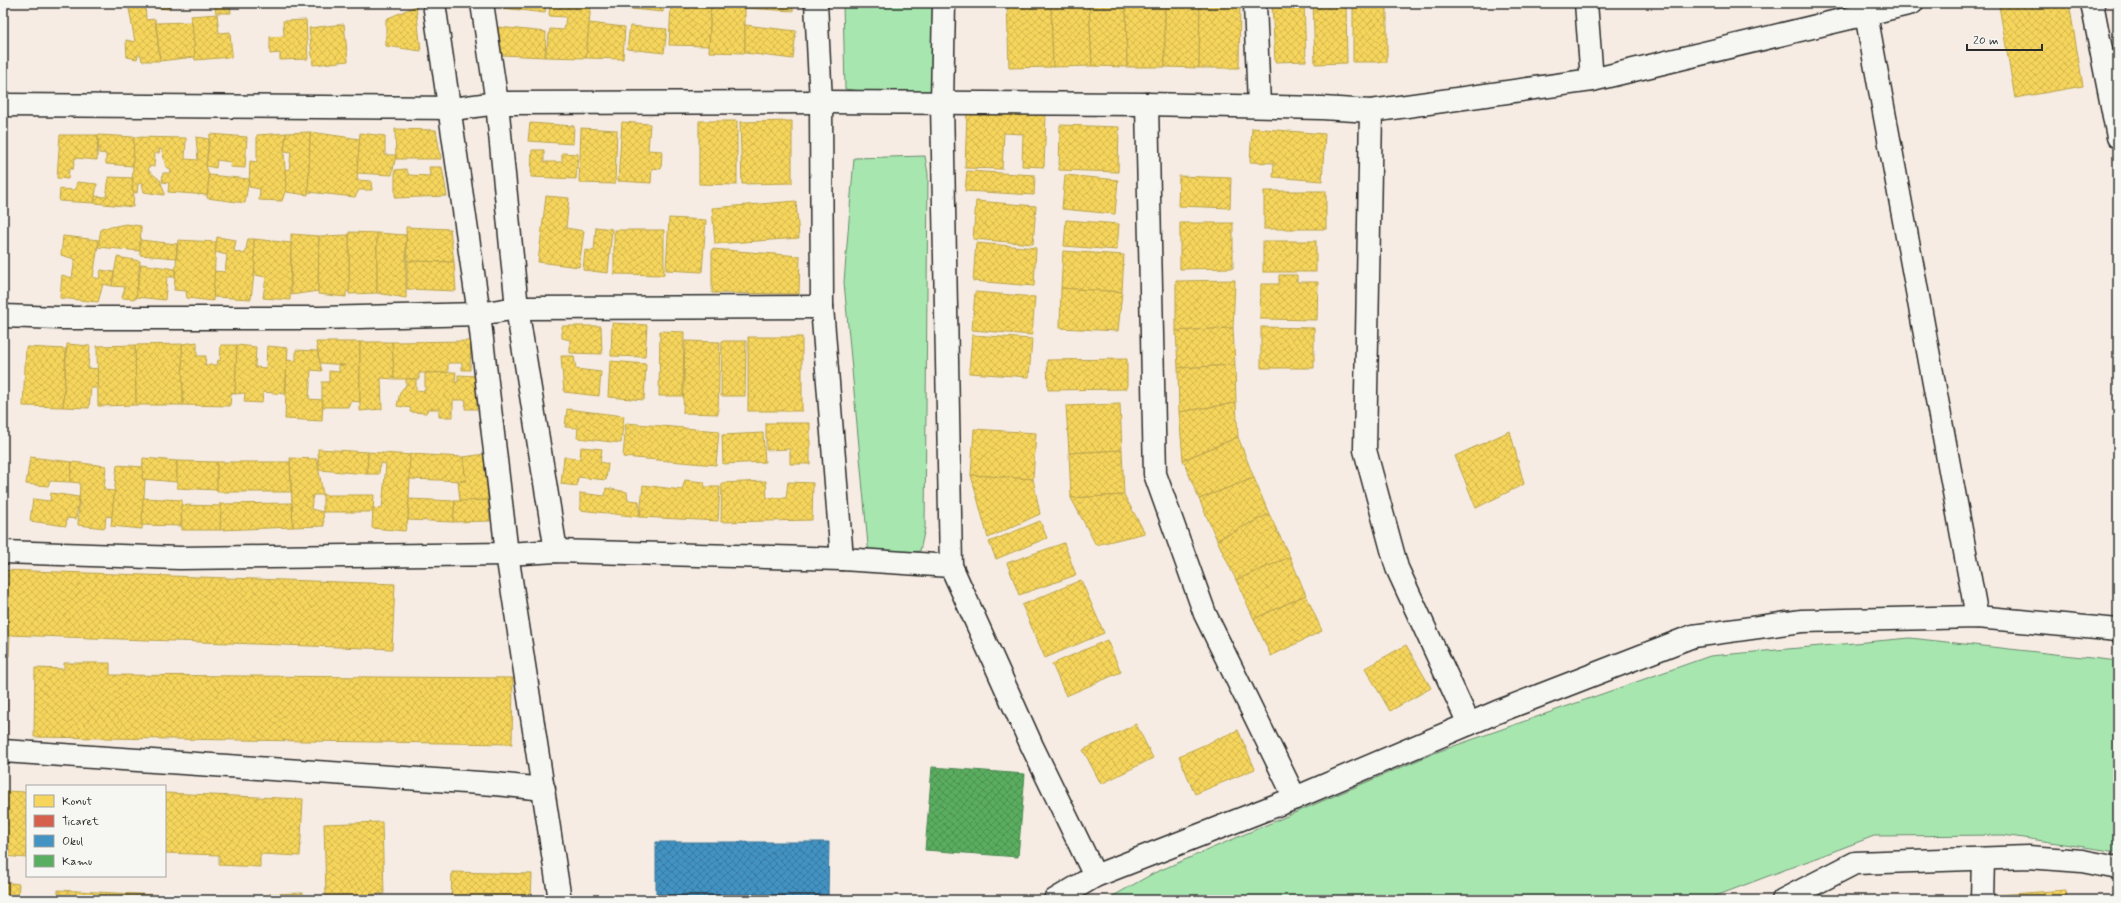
<svg xmlns="http://www.w3.org/2000/svg" width="2121" height="903" font-family="Mynerve,sans-serif">
	<defs>
		<pattern id="homes-cross-hatch" width="8" height="8" patternUnits="userSpaceOnUse"><rect width="8" height="8" fill="#f6d55c"/><path d="M0 0l8 8M0 8l8-8" fill="none" stroke="#d3b750"/></pattern>
		<pattern id="shops-cross-hatch" width="8" height="8" patternUnits="userSpaceOnUse"><rect width="8" height="8" fill="#d6604d"/><path d="M0 0l8 8M0 8l8-8" fill="none" stroke="#ae4f40"/></pattern>
		<pattern id="schools-cross-hatch" width="8" height="8" patternUnits="userSpaceOnUse"><rect width="8" height="8" fill="#4393c3"/><path d="M0 0l8 8M0 8l8-8" fill="none" stroke="#38789f"/></pattern>
		<pattern id="public-cross-hatch" width="8" height="8" patternUnits="userSpaceOnUse"><rect width="8" height="8" fill="#5aae61"/><path d="M0 0l8 8M0 8l8-8" fill="none" stroke="#4b8e50"/></pattern>
	</defs>
	<rect width="100%" height="100%" fill="#f6ece3"/>
	<filter id="ink" filterUnits="userSpaceOnUse"><feTurbulence type="fractalNoise" baseFrequency=".025" numOctaves="2"/><feDisplacementMap in="SourceGraphic" scale="8" xChannelSelector="R" yChannelSelector="G"/><feConvolveMatrix kernelMatrix="1 2 1 2 8 2 1 2 1" color-interpolation-filters="sRGB"/></filter>
	<g filter="url(#ink)">
		<g fill="#a7e7af" stroke="#69896d">
			<polygon points="843,3 933,3 934,83 929,95 911,97 845,89"/>
			<polygon points="925,156 928,174 925,528 920,551 869,556 844,282 854,158"/>
			<polygon points="1910,638 2118,661 2118,852 2003,835 1874,836 1705,900 1106,900 1154,873 1437,752 1710,656"/>
		</g>
		<g fill="url(#homes-cross-hatch)" stroke="#b9a24d">
			<polygon points="128,3 145,3 146,20 155,19 160,61 142,61 141,55 138,55 137,59 127,57 126,40 135,42"/>
			<polygon points="157,3 171,3 169,9 157,8"/>
			<polygon points="214,3 230,3 231,13 216,13"/>
			<polygon points="503,3 546,3 545,13 503,8"/>
			<polygon points="550,3 591,3 586,58 545,57 550,29 564,30 566,17 549,16"/>
			<polygon points="622,3 664,3 663,12 621,8"/>
			<polygon points="671,3 711,3 709,46 669,45"/>
			<polygon points="711,3 745,3 745,53 709,52"/>
			<polygon points="745,3 793,3 793,11 745,8"/>
			<polygon points="1007,3 1051,3 1053,67 1009,68"/>
			<polygon points="1051,3 1089,3 1092,66 1053,67"/>
			<polygon points="1089,3 1126,3 1127,67 1092,66"/>
			<polygon points="1126,3 1165,3 1165,67 1127,67"/>
			<polygon points="1165,3 1200,3 1199,68 1165,67"/>
			<polygon points="1200,3 1240,3 1239,68 1199,68"/>
			<polygon points="1272,3 1304,3 1306,61 1275,62"/>
			<polygon points="1313,3 1346,3 1347,63 1315,64"/>
			<rect x="1353" y="3" width="34" height="59"/>
			<polygon points="2016,3 2069,3 2083,86 2015,98 1999,6"/>
			<polygon points="416,6 421,51 386,46 386,19"/>
			<polygon points="217,14 219,33 230,32 232,57 195,60 191,16"/>
			<polygon points="306,20 308,59 280,60 280,53 270,54 270,37 284,36 283,21"/>
			<polygon points="192,22 195,57 160,61 156,23"/>
			<polygon points="589,23 625,27 623,59 586,58"/>
			<polygon points="344,24 348,61 313,65 309,28"/>
			<polygon points="745,25 796,31 793,59 745,53"/>
			<polygon points="630,26 667,29 664,53 627,49"/>
			<polygon points="498,27 546,32 545,57 502,55"/>
			<polygon points="2118,34 2118,58 2113,35"/>
			<polygon points="967,112 1046,115 1044,167 1022,166 1023,134 1004,133 1002,169 965,168"/>
			<polygon points="699,121 737,121 737,185 699,184"/>
			<polygon points="792,121 792,183 742,184 740,122"/>
			<polygon points="622,122 650,124 648,150 662,151 661,169 652,168 651,183 618,181"/>
			<polygon points="530,123 574,126 573,144 528,141"/>
			<polygon points="1060,125 1119,127 1118,172 1059,170"/>
			<polygon points="581,128 617,130 615,184 579,183"/>
			<polygon points="1252,128 1325,134 1322,181 1273,177 1274,163 1250,162"/>
			<polygon points="395,129 436,130 441,159 396,159"/>
			<polygon points="310,132 360,139 357,180 371,181 372,190 359,190 355,197 308,192"/>
			<polygon points="310,132 308,195 286,192 284,169 289,170 291,152 284,151 286,133"/>
			<polygon points="286,133 284,151 286,189 282,201 259,200 260,189 249,187 250,161 257,162 257,135"/>
			<polygon points="360,133 385,136 385,155 396,155 392,175 357,173"/>
			<polygon points="210,134 247,137 245,168 230,167 231,162 217,160 216,168 206,166"/>
			<polygon points="60,135 98,135 97,160 75,158 73,169 69,169 68,179 57,178"/>
			<polygon points="98,135 134,137 133,166 106,164 106,154 99,153"/>
			<polygon points="134,137 186,138 185,159 198,160 196,137 209,139 206,166 209,175 208,195 168,192 169,183 162,182 163,173 170,173 171,169 166,167 162,151 160,148 159,153 155,153 154,166 148,167 149,171 160,180 164,191 164,195 144,192 142,183 138,184 137,193 132,191"/>
			<polygon points="532,150 544,150 544,162 562,162 562,153 578,154 576,179 531,177"/>
			<polygon points="429,167 442,167 447,196 395,198 395,170 406,169 409,175 430,176"/>
			<polygon points="967,171 1035,175 1034,195 965,191"/>
			<polygon points="209,175 249,179 245,203 207,198"/>
			<polygon points="1065,175 1118,180 1115,214 1062,209"/>
			<polygon points="1179,176 1231,178 1230,208 1178,206"/>
			<polygon points="109,177 133,178 132,191 134,192 133,207 94,203 95,196 106,197"/>
			<polygon points="77,182 97,184 94,203 59,201 60,189 75,190"/>
			<rect x="1264" y="191" width="62" height="38"/>
			<polygon points="546,196 569,198 566,228 584,231 579,267 538,262"/>
			<polygon points="796,201 799,238 715,244 712,208"/>
			<polygon points="976,201 1036,206 1033,244 973,239"/>
			<polygon points="669,218 706,220 702,272 666,270"/>
			<polygon points="1066,220 1119,224 1117,250 1064,246"/>
			<polygon points="1180,223 1233,223 1233,268 1180,269"/>
			<polygon points="126,224 141,226 140,251 98,247 101,229"/>
			<polygon points="406,227 450,229 454,262 407,261"/>
			<polygon points="596,227 612,229 608,273 583,270 585,250 594,251"/>
			<polygon points="614,230 664,230 664,275 614,274"/>
			<polygon points="349,232 377,233 377,293 349,294"/>
			<polygon points="377,233 406,235 406,298 377,293"/>
			<polygon points="291,234 319,236 318,291 291,295"/>
			<polygon points="349,235 349,291 346,292 346,297 318,294 319,236"/>
			<polygon points="63,236 99,240 93,277 99,279 101,270 114,272 112,286 103,284 98,302 60,298 62,275 72,278 75,259 61,255"/>
			<polygon points="217,237 236,240 234,251 245,254 248,239 254,239 255,266 251,299 213,297 214,271 225,272 227,255 215,252"/>
			<polygon points="254,239 291,243 290,300 263,298 266,277 255,275"/>
			<polygon points="140,240 177,244 176,258 140,255"/>
			<polygon points="178,240 216,242 213,301 187,298 186,291 174,290"/>
			<rect x="1263" y="241" width="53" height="31"/>
			<polygon points="976,243 1036,248 1034,286 973,281"/>
			<polygon points="712,249 800,256 799,294 712,293"/>
			<polygon points="1063,251 1124,255 1122,292 1061,288"/>
			<polygon points="117,257 140,261 136,299 122,298 125,287 112,286"/>
			<polygon points="407,261 454,262 456,291 407,289"/>
			<polygon points="141,264 175,269 175,277 167,277 165,300 136,297"/>
			<polygon points="1279,275 1297,275 1297,282 1318,282 1317,320 1260,319 1261,284 1279,284"/>
			<polygon points="1235,280 1233,328 1176,331 1176,281"/>
			<polygon points="1061,288 1122,292 1118,331 1060,328"/>
			<polygon points="975,292 1035,297 1032,335 972,330"/>
			<polygon points="612,323 647,325 645,357 611,356"/>
			<polygon points="562,326 601,326 602,354 570,353 570,340 562,338"/>
			<polygon points="1261,327 1314,328 1314,368 1261,368"/>
			<polygon points="1233,328 1235,365 1178,368 1176,331"/>
			<polygon points="660,331 684,332 683,396 659,396"/>
			<polygon points="972,335 1032,339 1029,377 969,373"/>
			<rect x="748" y="337" width="54" height="74"/>
			<polygon points="471,341 470,370 462,370 462,363 448,363 448,373 419,373 419,379 394,379 392,342"/>
			<polygon points="685,341 720,342 718,414 683,413"/>
			<polygon points="722,341 746,341 745,396 721,396"/>
			<polygon points="197,342 197,356 206,356 205,365 217,365 218,360 220,361 221,345 237,345 235,394 231,393 230,406 183,405 182,344"/>
			<polygon points="316,342 360,342 360,402 351,401 348,407 322,407 322,382 329,382 329,371 339,372 339,365 345,365 320,363"/>
			<polygon points="360,342 392,342 394,379 381,378 382,409 360,411"/>
			<polygon points="67,344 90,346 88,368 99,369 97,388 91,388 89,408 63,407"/>
			<polygon points="182,344 183,405 136,405 135,345"/>
			<polygon points="135,345 136,405 98,406 97,346"/>
			<polygon points="237,345 256,347 255,367 266,368 267,346 288,348 285,394 263,392 262,403 244,402 245,393 235,394"/>
			<polygon points="26,347 66,349 63,407 23,406"/>
			<polygon points="296,350 317,351 322,371 311,370 309,399 323,400 322,421 285,419 287,360 296,361"/>
			<polygon points="561,356 574,356 576,369 601,372 599,396 564,392"/>
			<polygon points="1127,359 1127,389 1048,390 1047,360"/>
			<polygon points="610,361 646,364 644,400 608,397"/>
			<polygon points="1235,365 1236,403 1179,412 1178,368"/>
			<polygon points="456,372 455,382 458,382 458,375 477,376 477,409 465,409 466,400 453,400 453,417 439,417 439,409 428,409 426,413 410,412 411,408 397,406 400,392 406,385 406,379 416,379 416,390 425,391 425,373"/>
			<polygon points="1236,403 1238,437 1183,460 1179,412"/>
			<polygon points="1120,404 1122,450 1069,453 1066,406"/>
			<polygon points="567,409 624,416 621,443 577,438 578,428 565,427"/>
			<polygon points="626,423 719,431 716,465 623,457"/>
			<polygon points="766,423 810,423 810,464 790,464 790,449 766,450"/>
			<polygon points="974,429 1036,433 1033,479 971,475"/>
			<polygon points="1510,431 1524,484 1476,508 1455,456"/>
			<polygon points="763,433 765,462 723,464 722,435"/>
			<polygon points="1238,437 1254,478 1199,499 1183,460"/>
			<polygon points="581,447 602,449 600,462 608,464 606,480 578,477 577,486 561,484 564,457 580,459"/>
			<polygon points="318,449 368,452 367,474 319,470"/>
			<polygon points="1122,450 1124,495 1071,498 1069,453"/>
			<polygon points="368,452 411,455 408,520 405,531 372,528 373,508 382,509 386,464 380,463 379,474 367,474"/>
			<polygon points="410,454 463,457 466,481 409,479"/>
			<polygon points="485,454 488,500 460,501 458,481 466,481 463,457"/>
			<polygon points="30,457 72,462 70,482 50,481 48,486 26,484"/>
			<polygon points="143,458 177,461 177,482 142,479"/>
			<polygon points="290,458 317,459 323,495 313,495 311,509 323,512 324,526 293,527"/>
			<polygon points="177,461 217,462 217,490 177,488"/>
			<polygon points="72,462 106,466 104,490 115,491 112,517 106,516 105,528 78,525 80,483 70,482"/>
			<polygon points="217,462 290,462 291,492 217,492"/>
			<polygon points="117,465 143,467 142,479 145,480 142,529 111,526"/>
			<polygon points="971,475 1033,479 1040,514 988,538"/>
			<polygon points="1254,478 1269,514 1217,540 1199,499"/>
			<polygon points="685,480 704,482 705,487 720,487 718,521 640,517 643,485 682,490"/>
			<polygon points="766,481 767,498 786,498 788,482 813,483 812,520 721,522 722,483"/>
			<polygon points="606,488 627,492 628,500 639,501 640,517 580,510 580,493 605,496"/>
			<polygon points="51,493 79,497 76,519 67,518 66,526 30,521 33,499 50,501"/>
			<polygon points="323,495 374,495 373,512 323,512"/>
			<polygon points="1124,495 1145,533 1096,545 1071,498"/>
			<polygon points="143,498 182,500 181,526 142,525"/>
			<polygon points="409,499 455,501 453,522 408,520"/>
			<polygon points="488,500 490,521 453,522 455,501"/>
			<polygon points="292,503 293,527 220,530 221,506 219,504"/>
			<polygon points="181,505 221,506 220,530 182,530"/>
			<polygon points="1269,514 1290,557 1236,580 1217,540"/>
			<polygon points="1040,521 1047,538 996,559 989,542"/>
			<polygon points="1064,543 1076,575 1019,595 1007,563"/>
			<polygon points="1290,557 1306,595 1254,619 1236,580"/>
			<polygon points="3,570 395,584 392,649 10,635 9,656 3,656"/>
			<polygon points="1081,580 1104,633 1045,658 1022,605"/>
			<polygon points="1306,595 1322,631 1271,656 1254,619"/>
			<polygon points="1107,640 1121,672 1066,696 1052,664"/>
			<polygon points="1406,645 1431,688 1390,711 1365,668"/>
			<polygon points="64,663 110,663 110,675 513,678 512,744 34,737 35,668 64,669"/>
			<polygon points="1136,724 1153,758 1101,784 1083,750"/>
			<polygon points="1238,730 1255,769 1195,794 1179,756"/>
			<polygon points="3,791 27,792 27,858 3,856"/>
			<polygon points="165,793 303,799 300,856 260,854 260,867 219,865 219,855 165,853"/>
			<polygon points="382,822 384,894 326,896 324,824"/>
			<polygon points="452,872 532,874 531,900 451,900"/>
			<polygon points="3,882 19,884 18,900 3,900"/>
			<polygon points="58,890 234,899 234,900 58,900"/>
			<polygon points="2066,890 2067,900 1998,900 1998,895"/>
			<polygon points="303,893 303,900 269,900 269,894"/>
		</g>
		<rect fill="url(#shops-cross-hatch)" stroke="#a35043" x="3" y="667" width="4" height="69"/>
		<polygon fill="url(#schools-cross-hatch)" stroke="#3c7495" points="656,842 829,842 828,900 656,900"/>
		<polygon fill="url(#public-cross-hatch)" stroke="#4c8751" points="932,767 1025,774 1018,857 925,850"/>
		<g fill="none" stroke-linecap="round" stroke-linejoin="round">
			<g stroke="#2b2b2b" stroke-width="25">
				<g id="minor">
					<polyline points="434,3 479,314 507,554 560,900"/>
					<polyline points="482,3 497,103 517,308 556,551"/>
					<polyline points="816,3 821,102 822,307 842,559"/>
					<polyline points="944,3 942,103 951,566 1032,746 1095,876"/>
					<polyline points="1255,3 1259,106"/>
					<polyline points="1586,3 1592,80"/>
					<polyline points="2092,3 2118,137"/>
					<polyline points="1866,14 1977,617"/>
					<polyline points="1147,104 1155,474 1205,614 1295,798"/>
					<polyline points="3,105 460,108 497,103 821,102 1147,104 1322,108 1371,111 1592,80 1912,3"/>
					<polyline points="1371,111 1365,450 1397,568 1469,724"/>
					<polyline points="3,316 59,318 320,318 479,314 517,308 822,307"/>
					<polyline points="3,552 179,558 507,554 556,551 842,559 951,566"/>
					<polyline points="3,751 495,784 544,789"/>
					<polyline points="1055,900 1095,876 1295,798 1497,712 1693,636 1802,621 1977,617 2118,630"/>
					<polyline points="1783,900 1855,863 2028,857 2082,861 2118,868"/>
					<polyline points="1982,900 1983,859"/>
				</g>
			</g>
			<use href="#minor" stroke="#f6f6f2" stroke-width="22"/>
		</g>
	</g>
	<rect width="2121" height="903" fill="none" stroke="#f6f6f2" stroke-width="16"/>
	<rect x="8" y="8" width="2105" height="887" fill="none" stroke="#2b2b2b" stroke-width="1.5" filter="url(#ink)"/>
	<rect x="26" y="785" width="140" height="92" fill="#f6f6f2" stroke="#a5a5a2"/>
	<rect x="34" y="795" width="20" height="12" fill="#f6d55c" stroke="#a5a5a2"/>
	<text x="62" y="805" font-size="12" fill="#2b2b2b">Konut</text>
	<rect x="34" y="815" width="20" height="12" fill="#d6604d" stroke="#a5a5a2"/>
	<text x="62" y="825" font-size="12" fill="#2b2b2b">Ticaret</text>
	<rect x="34" y="835" width="20" height="12" fill="#4393c3" stroke="#a5a5a2"/>
	<text x="62" y="845" font-size="12" fill="#2b2b2b">Okul</text>
	<rect x="34" y="855" width="20" height="12" fill="#5aae61" stroke="#a5a5a2"/>
	<text x="62" y="865" font-size="12" fill="#2b2b2b">Kamu</text>
	<path d="M1967 44v6h75v-6" fill="none" stroke="#2b2b2b" stroke-width="2"/>
	<text x="1973" y="44" font-size="12" fill="#2b2b2b" stroke="#f6f6f2" stroke-width="3" paint-order="stroke">20 m</text>
</svg>
